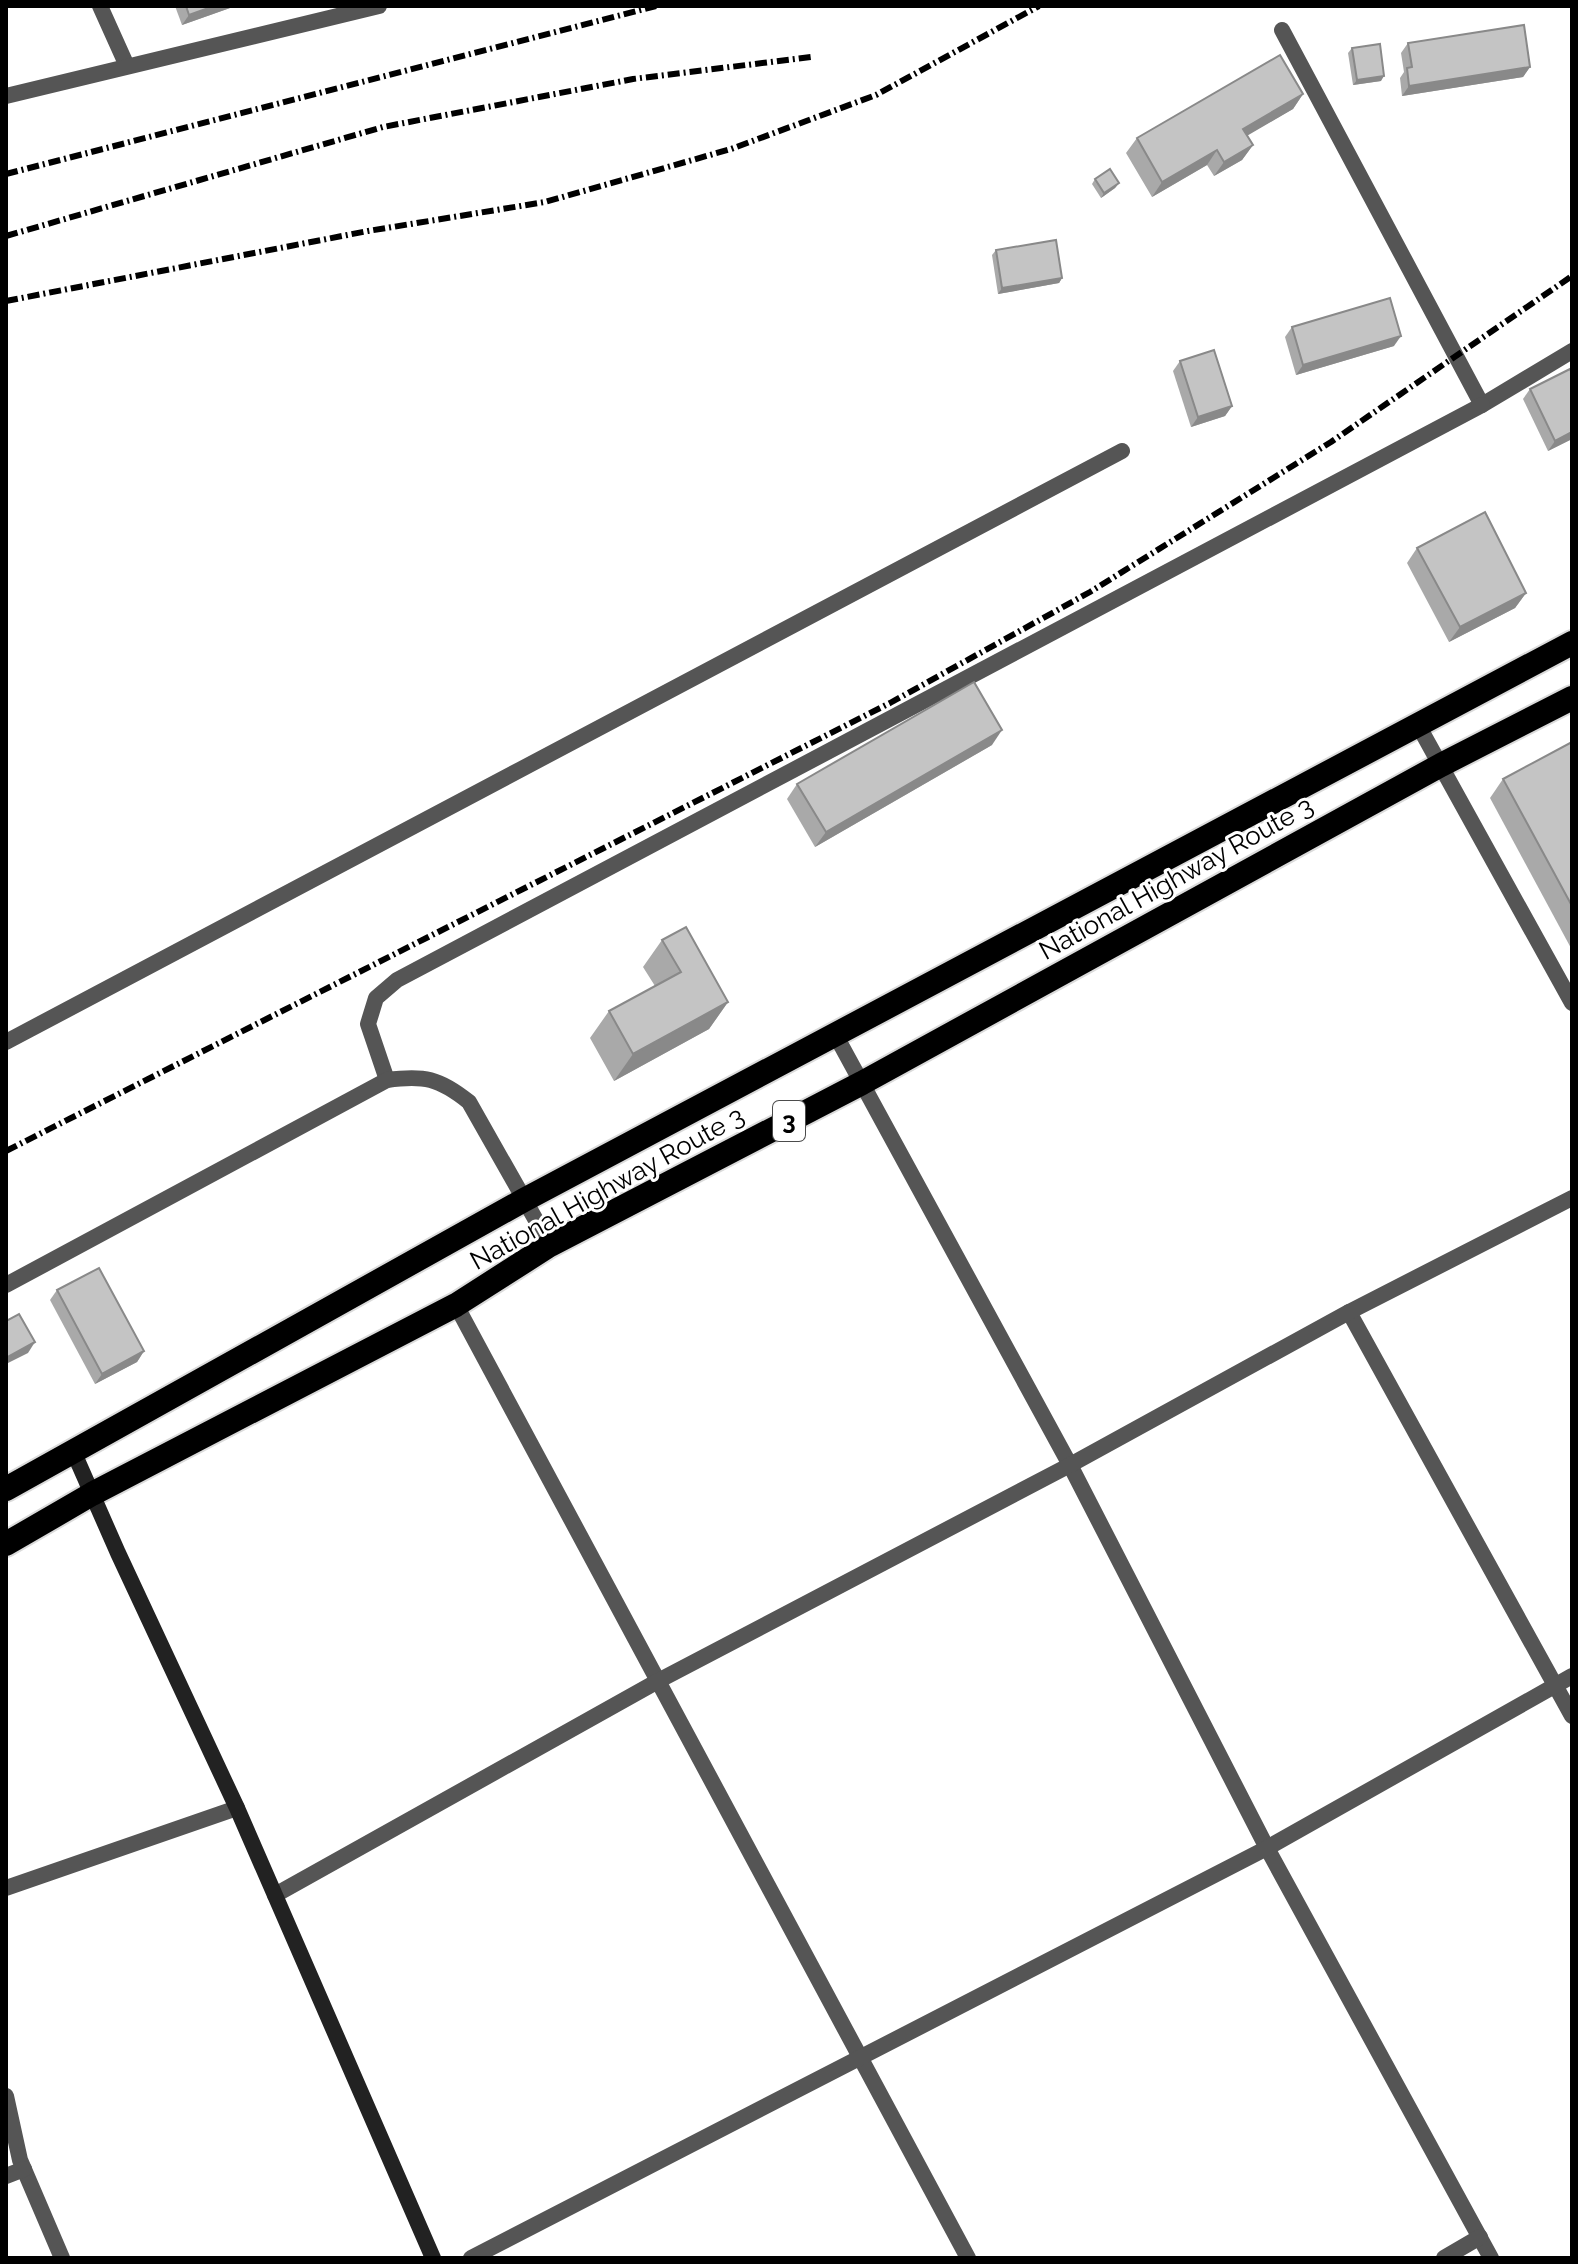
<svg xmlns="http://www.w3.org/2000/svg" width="1578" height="2264" font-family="Raleway,sans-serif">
	<rect width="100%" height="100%" fill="#fff"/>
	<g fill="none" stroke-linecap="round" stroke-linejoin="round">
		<g stroke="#dbdbdb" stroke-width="28">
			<g id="highway">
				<polyline points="6,1489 524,1200 1572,643"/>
				<polyline points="6,1544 92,1494 456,1305 550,1245 862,1083 1441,765 1572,698"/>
			</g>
		</g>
		<g stroke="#555" stroke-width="16">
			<polyline points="1282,30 1482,405 1572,351"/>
			<polyline points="6,1042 1122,451"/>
			<polyline points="387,1080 368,1024 376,998 397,980 1482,405"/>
		</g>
		<g stroke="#555" stroke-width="16">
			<polyline points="100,6 127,66"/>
			<polyline points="6,96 379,6"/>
			<polyline points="1417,723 1572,1003"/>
			<polyline points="835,1034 1070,1465 1267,1848 1491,2258"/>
			<path d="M6,1285L387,1080C424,1075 439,1078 469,1102L550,1245"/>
			<polyline points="456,1305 968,2258"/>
			<polyline points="1349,1312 1572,1716"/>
			<polyline points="6,1888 237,1808"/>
			<polyline points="275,1895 658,1681 1070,1465 1349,1312 1572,1198"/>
			<polyline points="6,2096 20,2160 62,2258"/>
			<polyline points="6,2176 24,2169"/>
			<polyline points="471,2258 1267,1848 1572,1676"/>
			<polyline points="1444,2258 1480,2237"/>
		</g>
		<polyline stroke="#222" stroke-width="16" points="74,1453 118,1553 237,1808 433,2258"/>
		<use href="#highway" stroke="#000" stroke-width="24"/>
		<g stroke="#000" stroke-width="6" stroke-dasharray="12 4 2 4" stroke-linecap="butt">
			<polyline points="6,174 656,6"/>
			<polyline points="6,236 383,127 633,79 811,57"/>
			<polyline points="6,301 368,231 545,202 731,149 876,95 1039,6"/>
			<polyline points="6,1151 890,703 1090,592 1331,442 1572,276"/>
		</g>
	</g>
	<g fill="#a9a9a9">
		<polygon points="175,6 231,6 230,8 182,25"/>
		<polygon points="1408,43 1530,67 1523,77 1402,96 1400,78 1404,72 1401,53"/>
		<polygon points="1352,48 1381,81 1353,85 1348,53"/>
		<polygon points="1303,94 1293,109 1247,135 1253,145 1242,160 1214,176 1207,165 1152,197 1126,153 1137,138"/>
		<polygon points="1095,179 1119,183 1115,188 1101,198 1092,184"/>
		<polygon points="996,250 1062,278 1059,283 998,294 992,255"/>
		<polygon points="1292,327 1394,346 1296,375 1285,337"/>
		<polygon points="1180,361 1232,406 1225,416 1191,427 1173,371"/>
		<polygon points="1530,389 1572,439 1548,451 1523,399"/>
		<polygon points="1417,548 1526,593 1515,608 1449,642 1407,563"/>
		<polygon points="1572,742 1572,950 1490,798 1503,779"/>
		<polygon points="992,745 815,847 787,799 797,784"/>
		<polygon points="662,940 728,1002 709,1029 614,1081 590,1038 609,1011 655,986 643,967"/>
		<polygon points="57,1290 144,1351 137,1362 95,1384 50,1300"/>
	</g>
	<g fill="#898989">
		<polygon points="214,6 231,6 230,8 182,25 189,15"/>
		<polygon points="1530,67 1523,77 1402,96 1409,86"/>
		<polygon points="1384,76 1381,81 1353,85 1357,80"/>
		<polygon points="1303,94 1293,109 1233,144 1243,129"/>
		<polygon points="1253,145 1242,160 1214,176 1224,162"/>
		<polygon points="1217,150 1207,165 1152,197 1162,182"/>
		<polygon points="1119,183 1115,188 1101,198 1104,193"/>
		<polygon points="1062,278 1059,283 998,294 1002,288"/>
		<polygon points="1401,336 1394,346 1296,375 1303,365"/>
		<polygon points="1232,406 1225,416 1191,427 1198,417"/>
		<polygon points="1572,432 1572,439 1548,451 1555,441"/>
		<polygon points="1526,593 1515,608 1449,642 1460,627"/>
		<polygon points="1002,730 992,745 815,847 826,832"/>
		<polygon points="728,1002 709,1029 614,1081 633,1054"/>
		<polygon points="35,1342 28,1353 6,1364 6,1358"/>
		<polygon points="144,1351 137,1362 95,1384 102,1374"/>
	</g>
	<g fill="#c4c4c4" stroke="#898989" stroke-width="2">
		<polygon points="186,6 214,6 189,15"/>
		<polygon points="1524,25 1530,67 1409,86 1407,68 1412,67 1408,43"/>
		<polygon points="1380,44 1384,76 1357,80 1352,48"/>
		<polygon points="1280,55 1303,94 1243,129 1253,145 1224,162 1217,150 1162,182 1137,138"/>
		<polygon points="1110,169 1119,183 1104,193 1095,179"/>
		<polygon points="1056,240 1062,278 1002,288 996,250"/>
		<polygon points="1390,298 1401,336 1303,365 1292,327"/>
		<polygon points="1214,350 1232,406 1198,417 1180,361"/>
		<polygon points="1570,369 1572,374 1572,432 1555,441 1530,389"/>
		<polygon points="1485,512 1526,593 1460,627 1417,548"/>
		<polygon points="974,682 1002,730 826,832 797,784"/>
		<polygon points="1572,742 1572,906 1503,779"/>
		<polygon points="686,927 728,1002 633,1054 609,1011 681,972 662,940"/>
		<polygon points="99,1268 144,1351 102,1374 57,1290"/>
		<polygon points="19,1314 35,1342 6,1358 6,1321"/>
	</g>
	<g text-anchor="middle" stroke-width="6" stroke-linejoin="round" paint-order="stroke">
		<rect fill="#fff" stroke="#4c4c4c" stroke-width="2" x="773" y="1101" width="32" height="40" rx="6"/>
		<g font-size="24" font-weight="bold" fill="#000">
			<text x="789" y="1129">3</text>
		</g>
		<g font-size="26" fill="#000" stroke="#fff">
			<text transform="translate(1176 878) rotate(-29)" y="9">National Highway Route 3</text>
			<text transform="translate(607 1188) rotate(-29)" y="9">National Highway Route 3</text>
		</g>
	</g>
	<rect width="1578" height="2264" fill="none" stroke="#000000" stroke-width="16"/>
</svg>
